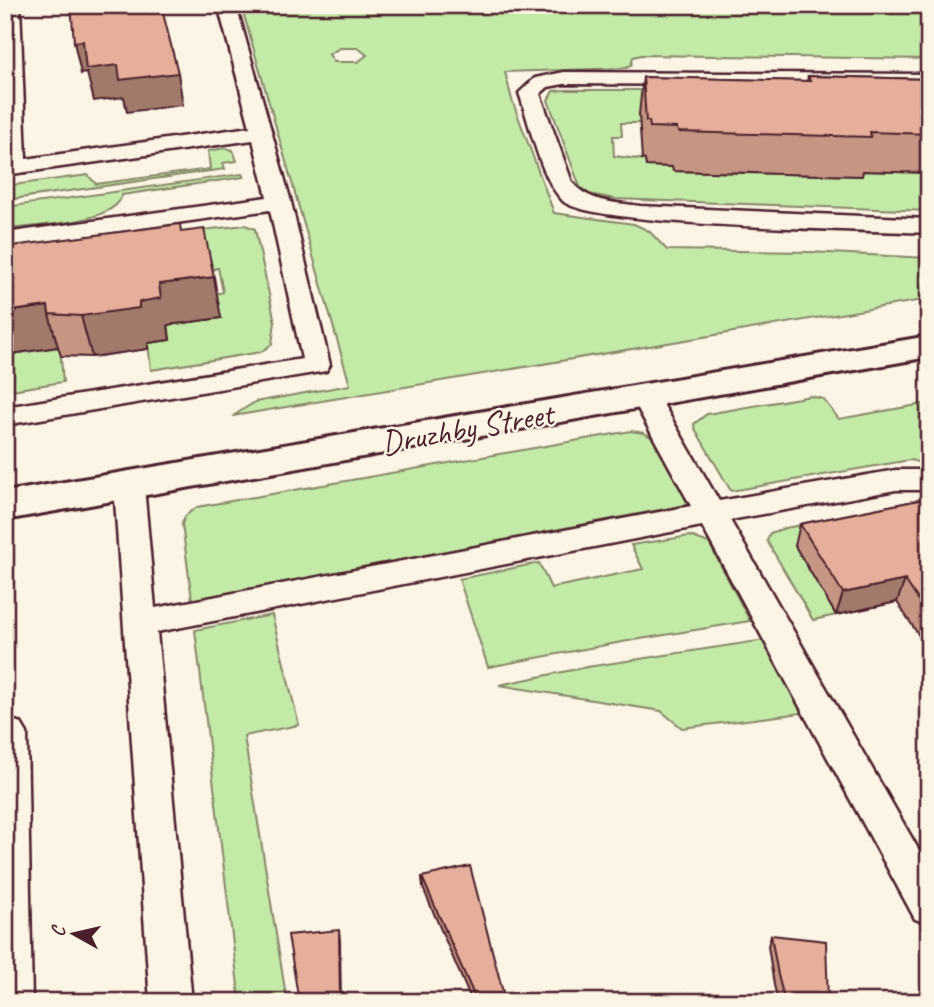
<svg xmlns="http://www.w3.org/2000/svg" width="934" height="1007" font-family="Caveat,sans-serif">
	<rect width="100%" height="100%" fill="#fcf5e5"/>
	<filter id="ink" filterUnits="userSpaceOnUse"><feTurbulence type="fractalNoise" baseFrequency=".0143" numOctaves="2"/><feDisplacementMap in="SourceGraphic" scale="14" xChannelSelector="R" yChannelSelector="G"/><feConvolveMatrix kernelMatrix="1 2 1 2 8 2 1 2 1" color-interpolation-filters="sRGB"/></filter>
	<g filter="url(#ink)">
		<g fill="#c3eba7" stroke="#868569" stroke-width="2" fill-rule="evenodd">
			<path d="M241,5H412L415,11L478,5H929V59L641,55L633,57L631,66L626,68L505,72L512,100L554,213L634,224L649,231L667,250L809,252L929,258V299L233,416L255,402L350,385ZM340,48H358L367,55L358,62H334L329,54Z"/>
			<polygon points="566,90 722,90 640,123 621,123 622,136 613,136 614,156 645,160 646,166 672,167 673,171 861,176 860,171 929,173 929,211 615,199 589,194 580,187 548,100 553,91"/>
			<polygon points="225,148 233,150 237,161 223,163 225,169 5,200 5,178 11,177 13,185 88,175 96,184 210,169 208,151"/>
			<path d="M242,174L244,177L122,195C116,224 31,226 5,229V207Z"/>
			<polygon points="245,225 255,229 275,322 272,344 261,352 151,370 148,343 169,340 168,325 221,318 216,294 223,292 218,268 189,273 128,239"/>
			<polygon points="60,347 63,382 5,391 5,355"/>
			<polygon points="811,396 823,399 839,419 929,403 929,465 910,460 731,491 695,429 694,424 707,414"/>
			<polygon points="631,431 644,433 654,439 690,504 192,600 182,524 185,516 197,507"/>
			<polygon points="929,502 795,546 836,615 813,620 767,541 770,533 785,528"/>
			<polygon points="690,536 709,543 750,621 622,642 488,667 459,579 539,563 551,588 643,569 631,545"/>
			<polygon points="272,615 299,725 244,736 287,1002 240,1002 195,630"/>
			<polygon points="764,640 802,713 682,728 661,711 499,685 587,667"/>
		</g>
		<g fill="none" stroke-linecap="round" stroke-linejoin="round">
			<g stroke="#4a1f2b" stroke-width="5">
				<g id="lane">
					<polygon points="5,5 20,5 26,159 250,127 218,5 236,5 291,202 330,365 326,371 5,425 5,407 302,359 270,210 5,247 5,233 267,197 253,140 5,175"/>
					<path d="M564,72L929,74V86L564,84L548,87L540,94L572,182C589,203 614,202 640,206L929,219V233C874,230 590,227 563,201C540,178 530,124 519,93L535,78Z"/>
					<polygon points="645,387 655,390 719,501 896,470 929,470 929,490 896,490 730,520 929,868 929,924 915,919 702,526 157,632 192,1002 150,1002 114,486 119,479 129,476 139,479 144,486 155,608 691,506 631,396 635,390"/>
					<polygon points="5,718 21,723 27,733 32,1002 5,1002"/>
				</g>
			</g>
			<g stroke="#4a1f2b" stroke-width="6">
				<polygon id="street" points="929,336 929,357 5,520 5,492"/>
			</g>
			<use href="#lane" fill="#fcf5e5" fill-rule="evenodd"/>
			<use href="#street" fill="#fcf5e5" fill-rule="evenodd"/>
		</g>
		<g fill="#c69685" stroke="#4a1f2b" stroke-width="2">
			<polygon points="808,76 929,79 929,173 863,171 862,176 673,171 672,167 646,166 645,160 642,159 639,114 643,77 807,81"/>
			<polygon points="181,232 221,318 168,325 170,340 148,343 148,349 92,357 61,356 58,347 5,247"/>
			<polygon points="929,498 929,651 897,602 836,615 795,546 800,524"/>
			<polygon points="422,877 505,1000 505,1002 472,1002 423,888"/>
			<polygon points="771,935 828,1002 778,1002 774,985 768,946"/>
		</g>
		<g fill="#a17a6c" stroke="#4a1f2b" stroke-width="2">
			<polygon points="83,41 118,65 178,73 183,105 127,112 124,97 94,101 87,73 81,74 74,42"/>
			<polygon points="214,277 221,318 168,325 170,340 148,343 148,349 92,357 81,316 139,302 159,284"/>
			<polygon points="48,306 49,314 58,347 5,355 5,312"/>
			<polygon points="905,580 897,602 836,615 843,593"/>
			<polygon points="339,930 340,941 341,1002 340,1002"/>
		</g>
		<g fill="#e6af9b" stroke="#4a1f2b" stroke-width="2">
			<polygon points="71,5 161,5 178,73 120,80 118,65 86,69 83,41 74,42"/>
			<polygon points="808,76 929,79 929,134 870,132 871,137 678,132 677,128 650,127 649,121 646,121 643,77 810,81"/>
			<polygon points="180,224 181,232 204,229 214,277 159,284 161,298 139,302 139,308 81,316 49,314 48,306 5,312 5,247"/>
			<polygon points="929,498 929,616 905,580 843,593 800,524"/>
			<polygon points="470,866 505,1000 500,1002 477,1002 422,877"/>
			<polygon points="339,930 340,1002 299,1002 288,935"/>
			<polygon points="771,935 826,941 828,1002 785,1002 778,975"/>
		</g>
	</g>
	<g text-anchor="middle" stroke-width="5" stroke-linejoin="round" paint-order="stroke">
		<g font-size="33" fill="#4a1f2b" stroke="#fcf5e5">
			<text transform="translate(467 427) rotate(-10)" y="12">Druzhby Street</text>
		</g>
	</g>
	<rect width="934" height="1007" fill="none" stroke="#fcf5e5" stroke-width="28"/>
	<rect x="14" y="14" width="906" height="979" fill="none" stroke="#4a1f2b" stroke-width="2.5" filter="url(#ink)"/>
	<g transform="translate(74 934) rotate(278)" stroke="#fcf5e5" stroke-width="5" paint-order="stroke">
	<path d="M0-5L12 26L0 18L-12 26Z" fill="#4a1f2b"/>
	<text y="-10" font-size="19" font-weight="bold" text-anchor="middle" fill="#4a1f2b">С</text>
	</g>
</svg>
